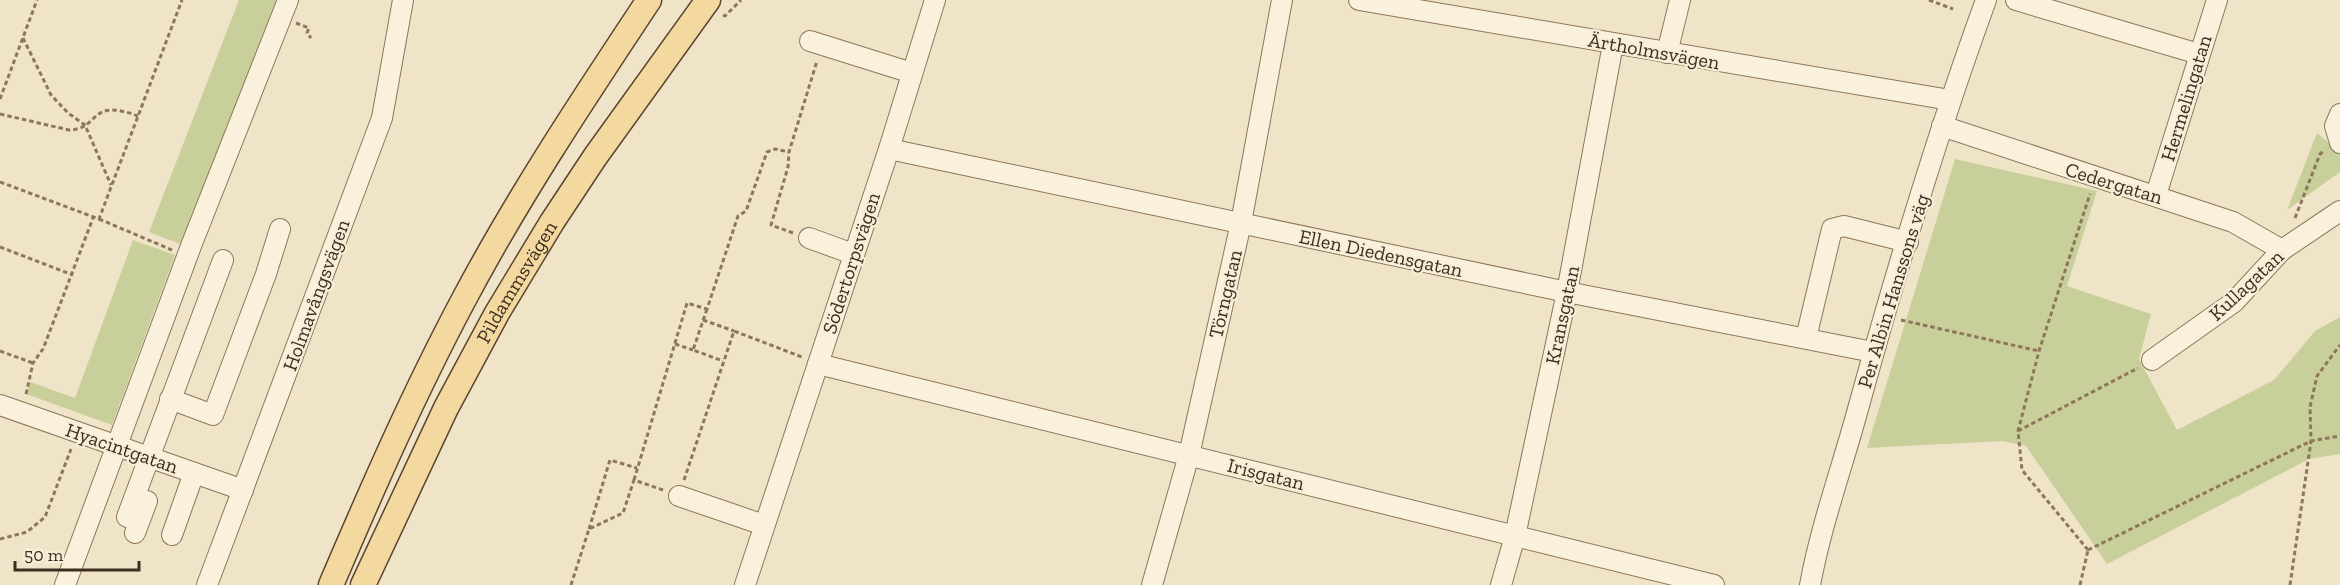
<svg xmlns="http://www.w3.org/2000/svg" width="2340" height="585" font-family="'Zilla Slab',serif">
	<rect width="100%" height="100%" fill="#f0e4c8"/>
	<g fill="#c9cf9b">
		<polygon points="239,0 276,0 183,245 149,232"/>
		<polygon points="2317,133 2340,152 2340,172 2287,210"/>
		<polygon points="1955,159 2097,191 2067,286 2151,314 2139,359 2177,430 2274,380 2315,331 2340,317 2340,454 2309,459 2107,564 2026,446 2002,441 1867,448"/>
		<polygon points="133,240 175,255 112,425 26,394 30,382 75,398"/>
	</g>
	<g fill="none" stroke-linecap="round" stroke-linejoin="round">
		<g stroke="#8d765c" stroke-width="22">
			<g id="minor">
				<polyline points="1359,0 1950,100"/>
				<polyline points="2016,0 2199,54"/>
				<polyline points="810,41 912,73"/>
				<polyline points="1667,53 1680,0"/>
				<polyline points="2340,114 2335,126 2340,143"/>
				<polyline points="1942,126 2233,222 2282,250"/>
				<polyline points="889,149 1567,292 1873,352"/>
				<polyline points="2156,195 2217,0"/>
				<polyline points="809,238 853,254"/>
				<polyline points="1806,338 1832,229 1844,226 1908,242"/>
				<polyline points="2152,360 2234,302 2282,250 2340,211"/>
				<polyline points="818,364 1714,585"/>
				<polyline points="170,399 213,415 266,274 280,229"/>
				<polyline points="0,405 243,490"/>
				<polyline points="679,496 764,525"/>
				<polyline points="127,517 223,260"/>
				<polyline points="135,533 147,501"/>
				<polyline points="172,535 194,473"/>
				<polyline points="65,585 191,246 288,0"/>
				<polyline points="207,585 382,118 403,0"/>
				<polyline points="745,585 889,149 935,0"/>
				<polyline points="1152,585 1189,455 1241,223 1282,0"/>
				<polyline points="1501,585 1515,536 1567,292 1613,44"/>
				<path d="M1810,585C1821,525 1842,468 1858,409C1896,271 1937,134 1986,0"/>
			</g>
		</g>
		<g stroke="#5b4430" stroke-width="27">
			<g id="major">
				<path d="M331,585C372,489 414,393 463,301C518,197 584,98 649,0"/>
				<path id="s1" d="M363,585L446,408L497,313L552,222L595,157L708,0"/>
			</g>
		</g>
		<g stroke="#8d765c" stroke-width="3" stroke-dasharray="4.5 3" stroke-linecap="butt">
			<polyline points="1929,0 1953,9"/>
			<polyline points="723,15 725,16 741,0"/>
			<polyline points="296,23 309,28 307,33 311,38"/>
			<polyline points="23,38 51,95 68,113 85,125 111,185"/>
			<polyline points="0,99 37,0"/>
			<path d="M0,114L69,130C101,129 88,97 138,116"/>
			<polyline points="0,182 99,219 182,0"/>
			<polyline points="2295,218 2320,154 2324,151"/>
			<polyline points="99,219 172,250"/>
			<polyline points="793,233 771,225 788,167 789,152 817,61"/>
			<polyline points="0,247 73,275"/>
			<polyline points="707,309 693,350 723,361"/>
			<polyline points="703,320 734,331"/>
			<polyline points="1901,320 2039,351"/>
			<polyline points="675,344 693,350"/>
			<polyline points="0,351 33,363"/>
			<polyline points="26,394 33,363 43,349 93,218"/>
			<polyline points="2018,431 2138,368"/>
			<polyline points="634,480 687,303 707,309 738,216 746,211 767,152 775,149 789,152"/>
			<polyline points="684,480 734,331 802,357"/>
			<polyline points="589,529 610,460 637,468"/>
			<polyline points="0,539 27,532 45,517 71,449"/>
			<polyline points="2088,550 2022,470 2018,431 2039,351 2090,194"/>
			<polyline points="2088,550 2311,441 2340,436"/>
			<polyline points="571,585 589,529 623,513 634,480 663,490"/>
			<polyline points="2080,585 2088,550"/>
			<polyline points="2290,585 2311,441 2310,407 2317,376 2340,345"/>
		</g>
		<use href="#minor" stroke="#faf1dc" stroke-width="20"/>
		<use href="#major" stroke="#f3d9a0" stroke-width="24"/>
	</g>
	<g text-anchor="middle" stroke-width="4.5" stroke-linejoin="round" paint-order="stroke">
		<g font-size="20" fill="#3d2e20" stroke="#f7eed8">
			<text transform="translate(1654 51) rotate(10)" y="7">Ärtholmsvägen</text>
			<text transform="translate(2186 98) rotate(-73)" y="7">Hermelingatan</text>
			<text transform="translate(2114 183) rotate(17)" y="7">Cedergatan</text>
			<text transform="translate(1381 253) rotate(12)" y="7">Ellen Diedensgatan</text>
			<text transform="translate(851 263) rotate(-72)" y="7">Södertorpsvägen</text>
			<text dy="7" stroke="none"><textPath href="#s1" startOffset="340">Pildammsvägen</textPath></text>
			<text transform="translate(2246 285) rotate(-43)" y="7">Kullagatan</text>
			<text transform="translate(1893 291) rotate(-73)" y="7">Per Albin Hanssons väg</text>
			<text transform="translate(1225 294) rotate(-77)" y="7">Törngatan</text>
			<text transform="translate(316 295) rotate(-70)" y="7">Holmavångsvägen</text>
			<text transform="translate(1562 315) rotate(-78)" y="7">Kransgatan</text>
			<text transform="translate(122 448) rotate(19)" y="7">Hyacintgatan</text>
			<text transform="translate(1266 474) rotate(14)" y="7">Irisgatan</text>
		</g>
	</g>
	<path d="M15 561v9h124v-9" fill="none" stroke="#3d2e20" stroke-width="3"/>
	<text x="24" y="561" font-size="18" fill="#3d2e20" stroke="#f7eed8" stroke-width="4.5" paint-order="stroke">50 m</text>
</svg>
